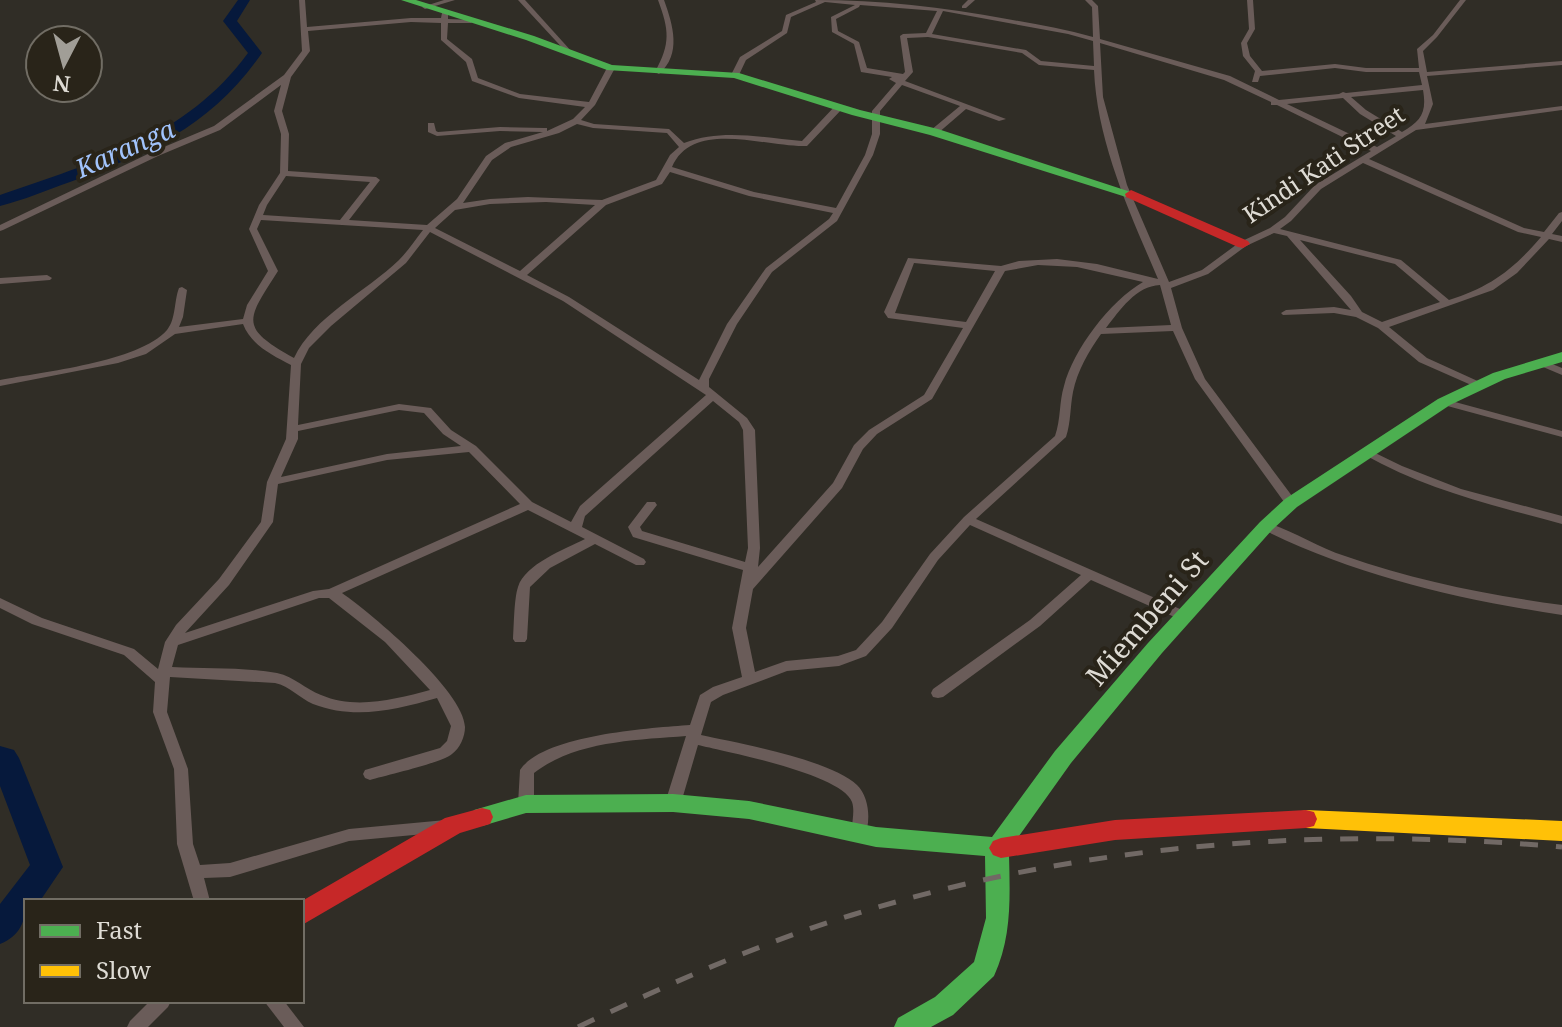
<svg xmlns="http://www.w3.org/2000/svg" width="1562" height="1027" font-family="'Noto Serif',serif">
	<rect width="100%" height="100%" fill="#302d26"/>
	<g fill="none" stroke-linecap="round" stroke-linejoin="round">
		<g fill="#06193c" fill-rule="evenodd">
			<path d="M238,0H250L237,21L262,53C212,125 151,153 70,182C47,190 24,200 0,206V195C94,162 186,138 248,53L223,21Z"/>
			<path d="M0,746L14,750L19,758L63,867L40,901H26C26,921 20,936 0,944V904L30,865L0,786Z"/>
		</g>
		<g fill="#6a5c59" fill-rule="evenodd">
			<path d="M299,0H305L307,27L411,18H441L442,13L445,11L448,13V19L473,20L474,21L471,23H448L447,39L472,59L478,78L520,94L589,102L608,66H614L615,68L595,105L581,120L594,124L669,129L684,143C723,128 762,138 802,141L836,105H842V109L807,146C767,148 693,118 672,167L754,192L836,208L865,155L872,134V111L896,83L889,79L892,77L861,72L854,44L832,32L831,17L855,5L825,2L791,17L787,33L746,60L738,77L731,75L740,57L782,31L786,15L816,2L815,0C880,0 943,7 1007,19C1036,24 1065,29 1093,37L1092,7L1085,0H1092L1098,6L1100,39L1230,76L1279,100L1339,94L1343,92L1346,93L1422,85L1419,72H1366L1335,68L1260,76L1258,82H1252L1255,71L1243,56L1241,43L1249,29L1247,0H1253L1255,29L1247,43L1250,56L1262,71L1335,64L1366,68H1419L1417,49L1433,35L1460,0H1466L1437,37L1423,51L1427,72L1562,61V65L1427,76L1433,104L1425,124L1562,106V110L1416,130L1369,159L1524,228L1544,232L1559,213L1562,212V221L1552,234L1562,236V242L1549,239L1517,273L1493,290L1389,327L1427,358L1482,383L1483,385L1478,388L1419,362L1378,328L1356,317L1334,313L1283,315L1281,313L1286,310L1334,307L1351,310L1287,236L1274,233L1246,246L1208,274L1171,288L1182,328L1205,379L1295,500L1297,503L1291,507L1287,506L1195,379L1173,331L1101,334C1089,351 1077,371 1073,392C1070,407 1071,422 1066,437L976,519L1189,613L1191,616L1189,619H1179L1091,580L1040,626L943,697L938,698L933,697L931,693L933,689L1030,620L1081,575L970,525L938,560L892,628L866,656L839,666L787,671L723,695L711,702L701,735C738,743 831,760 857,785C870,798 871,822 864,839L859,840L854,839C849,827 856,814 852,802C842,774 727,752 698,745L681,803L678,807L673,809L668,807L665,803L686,736C636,740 575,741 534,773V804L531,808L526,810L521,808L518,804L520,770C543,735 649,728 690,725L700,695L713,687L742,677L732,628L743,570L633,537L628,527L647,502H655L657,505L640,527L642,531L745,562L748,548L743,430L739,422L713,401L585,516L582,527L644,559L646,562L644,565H636L595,544L550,568L530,587L527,639L525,642H515L513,639C514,625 514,599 518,587C525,564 565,549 585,539L528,510L342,593C372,614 464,691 465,727C465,737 460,748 452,754C441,763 387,775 370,780L365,778L363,774L365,770L440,748L447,741L451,726L437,698C395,710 355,720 313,704C299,698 290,686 275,683L170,677L167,712L188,769L193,844L200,865L230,863L349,829L446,820L451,822L454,826L451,830L446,832L349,841L230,877L204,878L210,901H194L177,844L174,769L153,712L155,682L124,655L32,624L0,608V598L42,618L134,649L158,669L165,642L176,625L219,579L261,522L267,482L286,439L291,365C272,355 251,345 243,324L175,334L146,354L118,363L0,386V380C42,372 139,362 167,330C176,319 174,301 179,288L182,287L187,290L183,317L179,327L243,319L247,305L268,271L249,229L259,205L280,173L281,134L274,111L281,85L220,130L158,156L3,230L0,231V225L152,152L214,126L284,75L302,51ZM860,5L937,11L926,33L903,34L900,36L905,72L903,74L867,68L859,42L838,31L836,19L859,7ZM943,11L1068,34L1093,41L1094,66L1041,61L1026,50L932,34ZM411,22L441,23V40L466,62L472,81L519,98L585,107L573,119L547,131V128H544L500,127L438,132L436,131L434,123H428V132L437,136L500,131L543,132L505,143L486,156L457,199L427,225L349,220L380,180L376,177L288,171L289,134L282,111L291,77L310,51L308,31ZM928,37L1022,53L1039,65L1094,70C1097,143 1130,213 1158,279L1097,264L1057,259L1019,261L1001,266L908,258L884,312L888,318L963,328L924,395L869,430L854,445L833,483L758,567L760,548L755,430L747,418L709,387V379L737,324L772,272L837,221L873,155L880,134V111L902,85L960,106L931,130V134H937L966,109L999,121L1006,119L905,81L913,72L907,38ZM1100,43L1224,80L1271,102V105H1277L1371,151L1315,185L1285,217L1270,228L1240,242L1202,270L1169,282L1127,185L1103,97ZM1423,90C1427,113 1421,121 1402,132L1366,110L1351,97ZM1343,98L1360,114L1396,136L1377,147L1287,104ZM577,124L593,128L667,133L679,147L670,155L656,180L602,200L528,197L490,199L463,203L492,160L511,147L559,133ZM1363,163L1518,232L1541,237C1513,270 1490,287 1449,300L1401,260L1280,229L1291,221L1321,189ZM670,172L749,196L833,213L829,219L766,268L727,324L699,380L569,297L527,275L606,205L662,184ZM286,176L370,182L340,220L263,215L267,205ZM546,202L595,205L520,271L435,228L455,210L490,204ZM261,220L423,230C415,240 408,251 399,260C367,291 313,317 294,358C239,327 246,321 278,271L257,229ZM430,232L563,301L706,395L580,506L571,522L532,502L476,446L451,430L431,408L399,404L298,425L301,364L309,348L331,326L406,263ZM1300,240L1395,264L1440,302L1382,322L1362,312L1351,296ZM914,263L995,271L966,322L895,313ZM1038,265L1077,267L1143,282C1110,301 1073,350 1064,386C1059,402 1061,419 1055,436L964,517L930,554L882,622L856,650L838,656L786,661L755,672L746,628L753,589L842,488L863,449L877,434L932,399L1005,271ZM1160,285L1171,325L1106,328C1120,310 1136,286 1160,285ZM399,410L424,413L443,434L461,446L387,454L281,477L298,439V431ZM469,452L520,504L329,589L313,591L185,633L229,585L273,522L278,484L387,460ZM319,598H329L385,642L430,690C396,699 356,710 321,695C305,689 295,677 277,673C243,667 207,669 172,667L178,645Z"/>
			<polygon points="444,0 455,0 425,9 422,7"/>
			<polygon points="518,0 525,0 572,52 572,54 568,54"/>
			<path d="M658,0H664C673,25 682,54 659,74L655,72C671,43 669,30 658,0Z"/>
			<polygon points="968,0 975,0 966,8 962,8 962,6"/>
			<polygon points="47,275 52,278 50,280 0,284 0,278"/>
			<polygon points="1540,359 1562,368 1562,375 1536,364 1535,362"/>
			<polygon points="1444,399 1562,431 1562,437 1440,404 1439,402 1440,400"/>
			<path d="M1367,449L1402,466L1461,489L1562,516V524C1492,505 1427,490 1363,454L1361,452Z"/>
			<path d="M1266,522C1293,531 1318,547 1345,556C1416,581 1488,595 1562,605V615C1457,599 1357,576 1262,529L1260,526L1262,523Z"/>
			<polygon points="150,1001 171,1001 168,1007 148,1027 127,1027 130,1021"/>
			<polygon points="264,1001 284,1001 304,1027 284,1027"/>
		</g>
		<g fill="#4caf50" fill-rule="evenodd">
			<polygon points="401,0 416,0 534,36 612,65 739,73 860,110 938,129 1137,194 1126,197 930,135 852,115 734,78 607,70 526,40"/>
			<path d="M1562,352V362L1505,379L1450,405L1297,507L1272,530L1162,653L1071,763L1012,846L1009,855C1010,897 1012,937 994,976L953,1015L931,1027H894L898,1018L935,997L974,962L986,918L985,856L876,847L749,819L673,812L526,813L482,826L474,824L471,817L474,810L526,795L673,794L749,801L876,827L992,837L1055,751L1148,643L1260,522L1285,499L1438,399L1493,373Z"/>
		</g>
		<polygon fill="#ffc107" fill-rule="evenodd" points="1306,810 1562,821 1562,841 1306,828 1298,826 1295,819 1298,812"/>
		<g fill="#c62828" fill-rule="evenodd">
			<polygon points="1131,190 1248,241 1250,244 1243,248 1238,247 1126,197 1125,194"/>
			<polygon points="482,808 490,810 493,817 490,824 460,833 302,925 302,901 445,818"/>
			<polygon points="1306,810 1314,812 1317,819 1314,826 1306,828 1115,840 1001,858 993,855 989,848 993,841 1001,838 1115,820"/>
		</g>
		<path stroke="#716965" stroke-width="5" stroke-dasharray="18 18" stroke-linecap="butt" d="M578,1027C667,985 757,944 852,915C1082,843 1323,826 1562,847"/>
	</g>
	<g text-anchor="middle" stroke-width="8" stroke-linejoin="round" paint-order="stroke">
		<g font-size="24" fill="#dedbd4" stroke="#292419">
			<text transform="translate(1324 165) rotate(-34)" y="8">Kindi Kati Street</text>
		</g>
		<g font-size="26" font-style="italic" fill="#a1c3fc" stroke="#292419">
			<text transform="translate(125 149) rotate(-24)" y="9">Karanga</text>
		</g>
		<g font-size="28" fill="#dedbd4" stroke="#292419">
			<text transform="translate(1147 618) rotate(-49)" y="10">Miembeni St</text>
		</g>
	</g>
	<rect x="24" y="899" width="280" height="104" fill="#292419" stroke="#716d64" stroke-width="2"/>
	<rect x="40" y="925" width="40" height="12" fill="#4caf50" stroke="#716d64" stroke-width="2"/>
	<text x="96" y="939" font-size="24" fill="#dedbd4">Fast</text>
	<rect x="40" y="965" width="40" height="12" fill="#ffc107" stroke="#716d64" stroke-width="2"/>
	<text x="96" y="979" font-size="24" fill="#dedbd4">Slow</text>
	<g transform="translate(64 64) rotate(186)"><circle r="38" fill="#292419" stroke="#716d64" stroke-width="2"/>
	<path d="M0-6L14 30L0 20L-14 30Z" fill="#a19e97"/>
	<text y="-12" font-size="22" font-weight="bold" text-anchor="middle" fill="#dedbd4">N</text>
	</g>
</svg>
